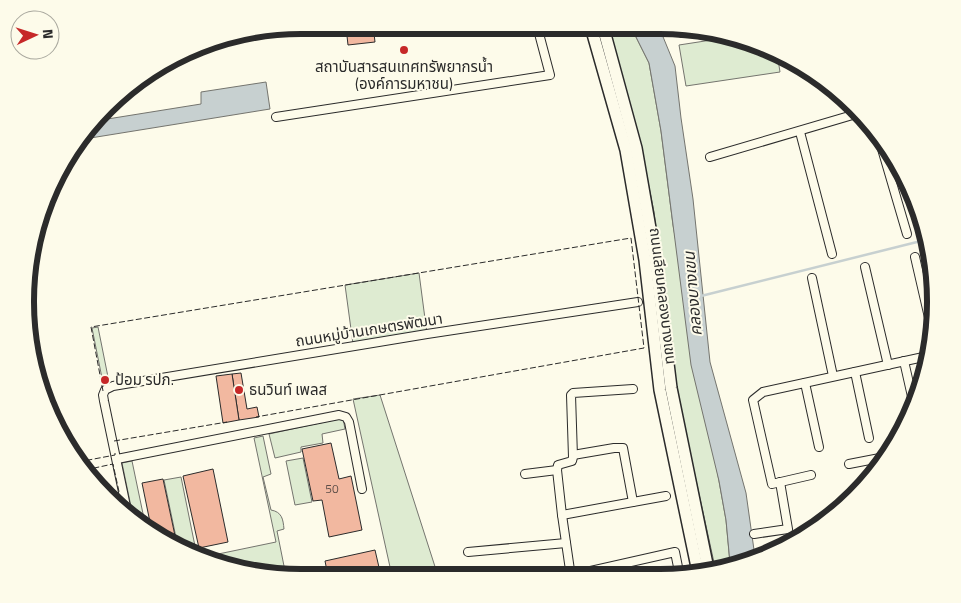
<svg xmlns="http://www.w3.org/2000/svg" width="961" height="603" font-family="'Titillium Web','Noto Sans Thai',sans-serif">
	<rect width="100%" height="100%" fill="#fdfbea"/>
	<g fill="#deebd1" stroke="#74746e">
		<polygon points="608,27 631,27 649,63 661,131 673,225 726,520 730,563 715,567 676,389 654,212 641,147"/>
		<polygon points="731,37 765,46 777,53 780,72 686,86 679,45"/>
		<polygon points="419,273 427,334 353,344 345,285"/>
		<polygon points="98,327 108,377 102,378 92,328"/>
		<polygon points="380,395 438,576 392,576 353,399"/>
		<polygon points="343,418 345,429 322,434 323,443 301,447 301,452 275,458 269,434"/>
		<path d="M263,436L271,474L263,477L271,510C282,512 283,519 284,529L277,531L286,576H266L199,558L276,542L254,438Z"/>
		<polygon points="303,458 312,502 295,505 286,461"/>
		<polygon points="132,461 146,528 134,521 122,463"/>
		<polygon points="181,477 196,551 189,553 178,547 164,480"/>
	</g>
	<g fill="#c7d0d0" stroke="#74746e">
		<polygon points="631,27 659,27 675,66 681,118 693,199 710,362 746,493 755,557 730,563 726,520 719,481 691,365 661,131 649,63"/>
		<polygon points="266,82 270,109 78,140 82,133 95,121 201,104 201,92"/>
	</g>
	<g fill="none" stroke-linecap="round" stroke-linejoin="round">
		<polyline stroke="#c7d0d0" stroke-width="2.5" points="701,296 925,240"/>
	</g>
	<g fill="#f2b8a0" stroke="#2b2b2b">
		<polygon points="358,25 373,25 375,42 348,45 346,27"/>
		<polygon points="241,373 247,409 257,407 259,417 239,420 232,374"/>
		<polygon points="232,374 239,420 223,423 216,376"/>
		<polygon points="331,443 339,479 351,476 362,530 329,537 322,500 313,501 302,449"/>
		<polygon points="213,469 228,542 199,548 183,476"/>
		<polygon points="163,479 174,531 177,546 152,532 142,483"/>
		<polygon points="375,550 381,576 328,576 325,561"/>
	</g>
	<g fill="none" stroke-linecap="round" stroke-linejoin="round">
		<g stroke="#2b2b2b" stroke-width="10">
			<g id="street">
				<polyline points="682,33 705,30"/>
				<polyline points="276,117 550,75 537,26"/>
				<polyline points="800,132 832,254"/>
				<polyline points="880,142 907,234"/>
				<polyline points="710,157 856,114"/>
				<polyline points="915,257 930,322"/>
				<polyline points="865,267 888,365"/>
				<polyline points="812,278 833,376"/>
				<polyline points="904,361 913,401"/>
				<polyline points="855,372 869,438"/>
				<polyline points="805,383 819,447"/>
				<polyline points="573,455 614,448 623,448 633,502"/>
				<polyline points="117,459 339,415 346,417 349,422 362,489"/>
				<polyline points="849,464 885,457"/>
				<polyline points="525,474 557,470"/>
				<polyline points="811,475 772,484 753,400 763,392 928,356"/>
				<polyline points="562,515 666,496"/>
				<polyline points="128,516 104,401 103,395 105,390 113,386 427,334 638,302"/>
				<polyline points="754,534 788,529 780,482"/>
				<polyline points="468,552 566,543"/>
				<polyline points="564,577 675,552 680,577"/>
				<polyline points="571,577 562,515 557,470 558,465 572,461 573,457 571,395 573,393 633,389"/>
			</g>
		</g>
		<g stroke="#2b2b2b" stroke-width="14">
			<g id="secondary">
				<polyline points="591,27 626,150 645,260 660,390 698,572"/>
				<polyline points="603,27 636,148 655,257 671,388 708,569"/>
			</g>
		</g>
		<use href="#street" stroke="#fdfbea" stroke-width="8"/>
		<use href="#secondary" stroke="#fdfbea" stroke-width="11"/>
		<g stroke="#2b2b2b" stroke-width="1" stroke-dasharray="6 2.5" stroke-linecap="butt">
			<polyline points="103,391 91,327 631,238 644,348 256,417"/>
			<polyline points="114,441 227,422"/>
			<polyline points="78,462 115,455 115,453"/>
			<polyline points="85,470 113,464 123,510"/>
		</g>
	</g>
	<g fill="#c62828" stroke="#fdfbea" stroke-width="2">
		<circle cx="404" cy="50" r="5"/>
		<circle cx="105" cy="380" r="5"/>
		<circle cx="239" cy="390" r="5"/>
	</g>
	<g text-anchor="middle" stroke-width="4" stroke-linejoin="round" paint-order="stroke">
		<g font-size="12" fill="#5d4e48">
			<text x="332" y="493">50</text>
		</g>
		<g font-size="15" fill="#2b2b2b" stroke="#fdfbea" text-anchor="start">
			<text x="404" y="72" text-anchor="middle">สถาบันสารสนเทศทรัพยากรน้ำ<tspan x="404" dy="17">(องค์การมหาชน)</tspan></text>
			<text x="115" y="385">ป้อม รปภ.</text>
			<text x="249" y="395">ธนวินท์ เพลส</text>
		</g>
		<g font-size="15" fill="#2b2b2b" stroke="#fdfbea">
			<text transform="translate(663 296) rotate(83)" y="5">ถนนเลียบคลองบางเขน</text>
			<text transform="translate(369 330) rotate(-9)" y="5">ถนนหมู่บ้านเกษตรพัฒนา</text>
		</g>
		<g font-size="16" font-style="italic" fill="#2b2b2b" stroke="#fdfbea">
			<text transform="translate(692 294) rotate(-95)" y="6">คลองบางเขน</text>
		</g>
	</g>
	<path d="M0 0H961V603H0ZM301 34H660A267 267 0 0 1 927 301V302A267 267 0 0 1 660 569H301A267 267 0 0 1 34 302V301A267 267 0 0 1 301 34Z" fill="#fdfbea" fill-rule="evenodd"/>
	<path fill="none" stroke="#2b2b2b" stroke-width="6" d="M301 34H660A267 267 0 0 1 927 301V302A267 267 0 0 1 660 569H301A267 267 0 0 1 34 302V301A267 267 0 0 1 301 34Z"/>
	<g transform="translate(35 35) rotate(86)"><circle r="24" fill="#fdfbea" stroke="#a9a89e"/>
	<path d="M0-4L9 19L0 12L-9 19Z" fill="#c62828"/>
	<text y="-8" font-size="14" font-weight="bold" text-anchor="middle" fill="#2b2b2b">N</text>
	</g>
</svg>
